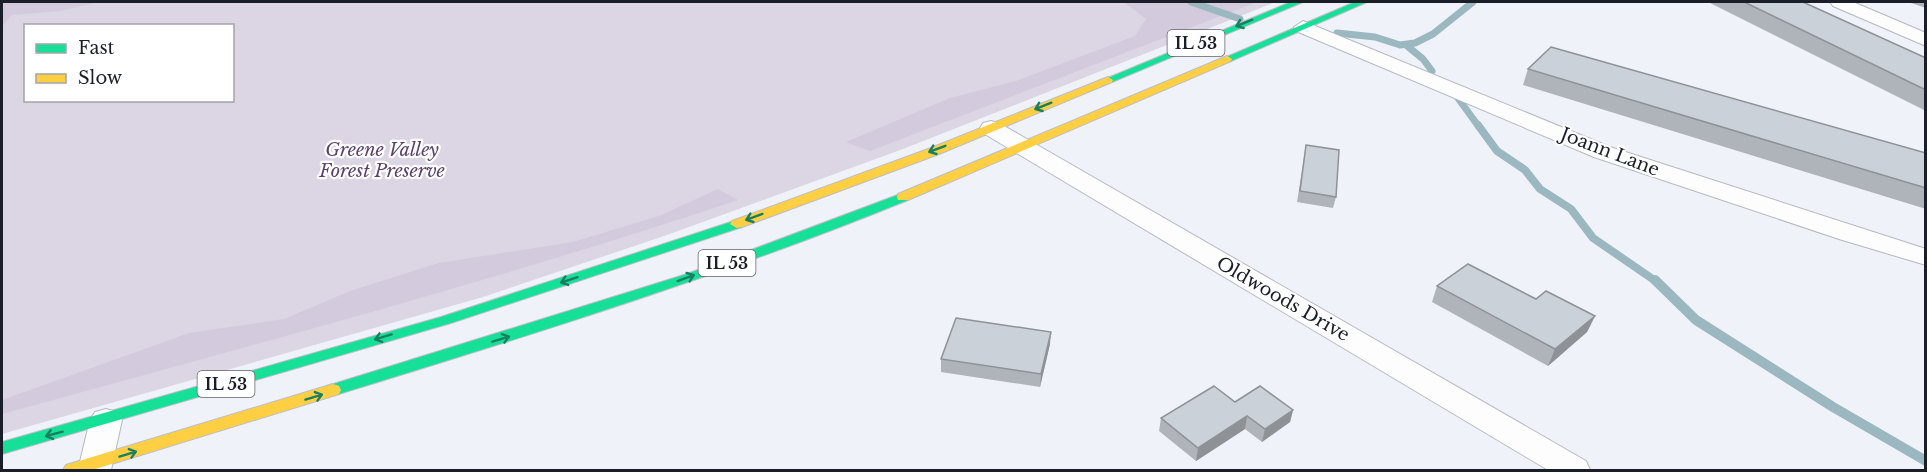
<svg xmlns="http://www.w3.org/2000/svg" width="1927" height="472" font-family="'Libre Baskerville',serif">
	<rect width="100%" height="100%" fill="#f0f2f9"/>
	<path fill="#dbd5e4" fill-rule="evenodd" d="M2,2H1276L903,149L667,235L483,297L2,434ZM26,26H232V100H26Z"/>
	<g fill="#d3cade">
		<polygon points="2,2 98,2 60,11 12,15 2,26"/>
		<polygon points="1124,2 1257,2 870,151 846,142 950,98 1016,81 1135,36 1146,19"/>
		<path d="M718,189L738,200C496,281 248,346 2,414V400L189,333L284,319L350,291L439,263L573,242L659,216Z"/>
	</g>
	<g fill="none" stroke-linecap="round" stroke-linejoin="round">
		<g stroke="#9bb7c0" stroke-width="7">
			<polyline points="1191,2 1240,19"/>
			<polyline points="1337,33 1375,37 1400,45 1415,43 1433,34 1473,2"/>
			<polyline points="1406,45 1423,59 1432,71"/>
			<polyline points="1455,94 1479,127"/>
		</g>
		<polyline stroke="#9bb7c0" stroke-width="8" points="1478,125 1497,151 1525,170 1540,189 1571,209 1593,238 1657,282"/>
		<polyline stroke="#9bb7c0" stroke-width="10" points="1655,280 1696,320 1833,407 1926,461"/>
		<g stroke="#b5b8c0" stroke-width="2">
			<g id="street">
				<polygon points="1830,2 1853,2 1926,33 1926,46 1833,6"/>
				<polygon points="1303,21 1610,147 1926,249 1926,265 1839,239 1594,157 1296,31 1294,27"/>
				<polygon points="991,121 999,123 1586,461 1590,470 1548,470 983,133 980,128 983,123"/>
				<polygon points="106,409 117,412 122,420 111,470 78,470 90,420 95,412"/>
			</g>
		</g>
		<g stroke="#bdbec8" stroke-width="2">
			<g id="fast">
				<polygon points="1291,2 1303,2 1112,82 1104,82 1103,80"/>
				<polygon points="1355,2 1367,2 1231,61 1227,62 1222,59"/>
				<path d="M903,193L908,194L909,197L908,200C722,276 530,335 339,394H327L325,390L327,386L687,274Z"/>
				<polygon points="737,220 744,224 742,227 451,323 2,454 2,442 441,317"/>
			</g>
		</g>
		<g stroke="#bdbec8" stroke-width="2">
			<g id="slow">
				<polygon points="1227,56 1232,59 1231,61 908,200 898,200 897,197 898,194"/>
				<polygon points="1108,77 1113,80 1112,82 939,154 742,227 737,228 730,224 732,221 931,148"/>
				<polygon points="333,384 339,386 341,390 339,394 92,470 63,470 66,465"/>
			</g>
		</g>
		<use href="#street" fill="#fdfdfe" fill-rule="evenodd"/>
		<use href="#fast" fill="#16e098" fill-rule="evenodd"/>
		<use href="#slow" fill="#ffcf43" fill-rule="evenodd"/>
	</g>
	<g fill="#afb4ba">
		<polygon points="1708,2 1803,2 1926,58 1926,111"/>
		<polygon points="1908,2 1926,2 1926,8"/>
		<polygon points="1528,69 1926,153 1926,209 1523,85"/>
		<polygon points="1306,145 1336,197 1333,208 1297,202"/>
		<polygon points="1437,286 1536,299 1595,316 1587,332 1548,366 1432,302"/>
		<polygon points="1050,344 1040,387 941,372 941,359"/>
		<polygon points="1235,402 1293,410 1290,422 1262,442 1245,429 1196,461 1159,431 1161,418"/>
	</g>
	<g fill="#8e9297">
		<polygon points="1595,316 1587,332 1548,366 1555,349"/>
		<polygon points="1051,332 1050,344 1040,387 1041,374"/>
		<polygon points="1293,410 1290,422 1262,442 1265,429"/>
		<polygon points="1247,416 1245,429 1196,461 1198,448"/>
	</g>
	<g fill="#cbd1d8" stroke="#8e9297" stroke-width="1.5">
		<polygon points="1744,2 1803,2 1926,58 1926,90"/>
		<polygon points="1551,47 1926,153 1926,188 1528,69"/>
		<polygon points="1306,145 1339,150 1336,197 1300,191"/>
		<polygon points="1468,264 1536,299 1546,291 1595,316 1555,349 1437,286"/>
		<polygon points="956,318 1051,332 1041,374 941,359"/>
		<polygon points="1214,386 1235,402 1260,386 1293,410 1265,429 1247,416 1198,448 1161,418"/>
	</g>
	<defs><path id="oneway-shaft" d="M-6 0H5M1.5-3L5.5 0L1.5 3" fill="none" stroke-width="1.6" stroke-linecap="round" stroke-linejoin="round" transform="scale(1.5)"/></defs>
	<g stroke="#187f60">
		<use href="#oneway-shaft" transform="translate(1244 23) rotate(158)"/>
		<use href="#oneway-shaft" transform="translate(1043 106) rotate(158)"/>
		<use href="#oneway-shaft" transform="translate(937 149) rotate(159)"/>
		<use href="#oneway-shaft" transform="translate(754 217) rotate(160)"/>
		<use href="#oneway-shaft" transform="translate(686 278) rotate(-20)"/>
		<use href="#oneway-shaft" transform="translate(569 280) rotate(162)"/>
		<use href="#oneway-shaft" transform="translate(383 337) rotate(163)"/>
		<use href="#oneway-shaft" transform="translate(501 339) rotate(-17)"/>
		<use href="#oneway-shaft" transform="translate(314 397) rotate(-17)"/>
		<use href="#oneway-shaft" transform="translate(54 434) rotate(165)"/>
		<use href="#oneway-shaft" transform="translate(128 454) rotate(-17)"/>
	</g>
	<g text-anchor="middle" stroke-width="4.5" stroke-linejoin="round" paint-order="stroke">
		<g fill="#fff" stroke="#5f6268" stroke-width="1.5">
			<rect x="1167.5" y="30" width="57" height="26" rx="4.5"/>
			<rect x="698.5" y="250" width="57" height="26" rx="4.5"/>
			<rect x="197.5" y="371" width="57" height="26" rx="4.5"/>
		</g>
		<g font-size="16" font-weight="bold" fill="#1a1e28">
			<text x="1196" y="49">IL 53</text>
			<text x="727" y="269">IL 53</text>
			<text x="226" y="390">IL 53</text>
		</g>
		<g font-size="18" font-style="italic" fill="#5a406b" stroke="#fff">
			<text x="382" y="156">Greene Valley<tspan x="382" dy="21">Forest Preserve</tspan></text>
		</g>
		<g font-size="18" fill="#1a1e28" stroke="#fff">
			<text transform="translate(1610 152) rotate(21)" y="6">Joann Lane</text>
			<text transform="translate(1283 299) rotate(30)" y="6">Oldwoods Drive</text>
		</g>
	</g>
	<rect width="1927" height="472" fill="none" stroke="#1a1e28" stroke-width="6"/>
	<rect x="24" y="24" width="210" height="78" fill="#ffffff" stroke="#a3a5a9" stroke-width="1.5"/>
	<rect x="36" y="44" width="30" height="9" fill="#16e098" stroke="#a3a5a9" stroke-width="1.5"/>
	<text x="78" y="54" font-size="18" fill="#1a1e28">Fast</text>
	<rect x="36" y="74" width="30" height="9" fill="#ffcf43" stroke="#a3a5a9" stroke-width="1.5"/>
	<text x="78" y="84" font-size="18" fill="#1a1e28">Slow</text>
</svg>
